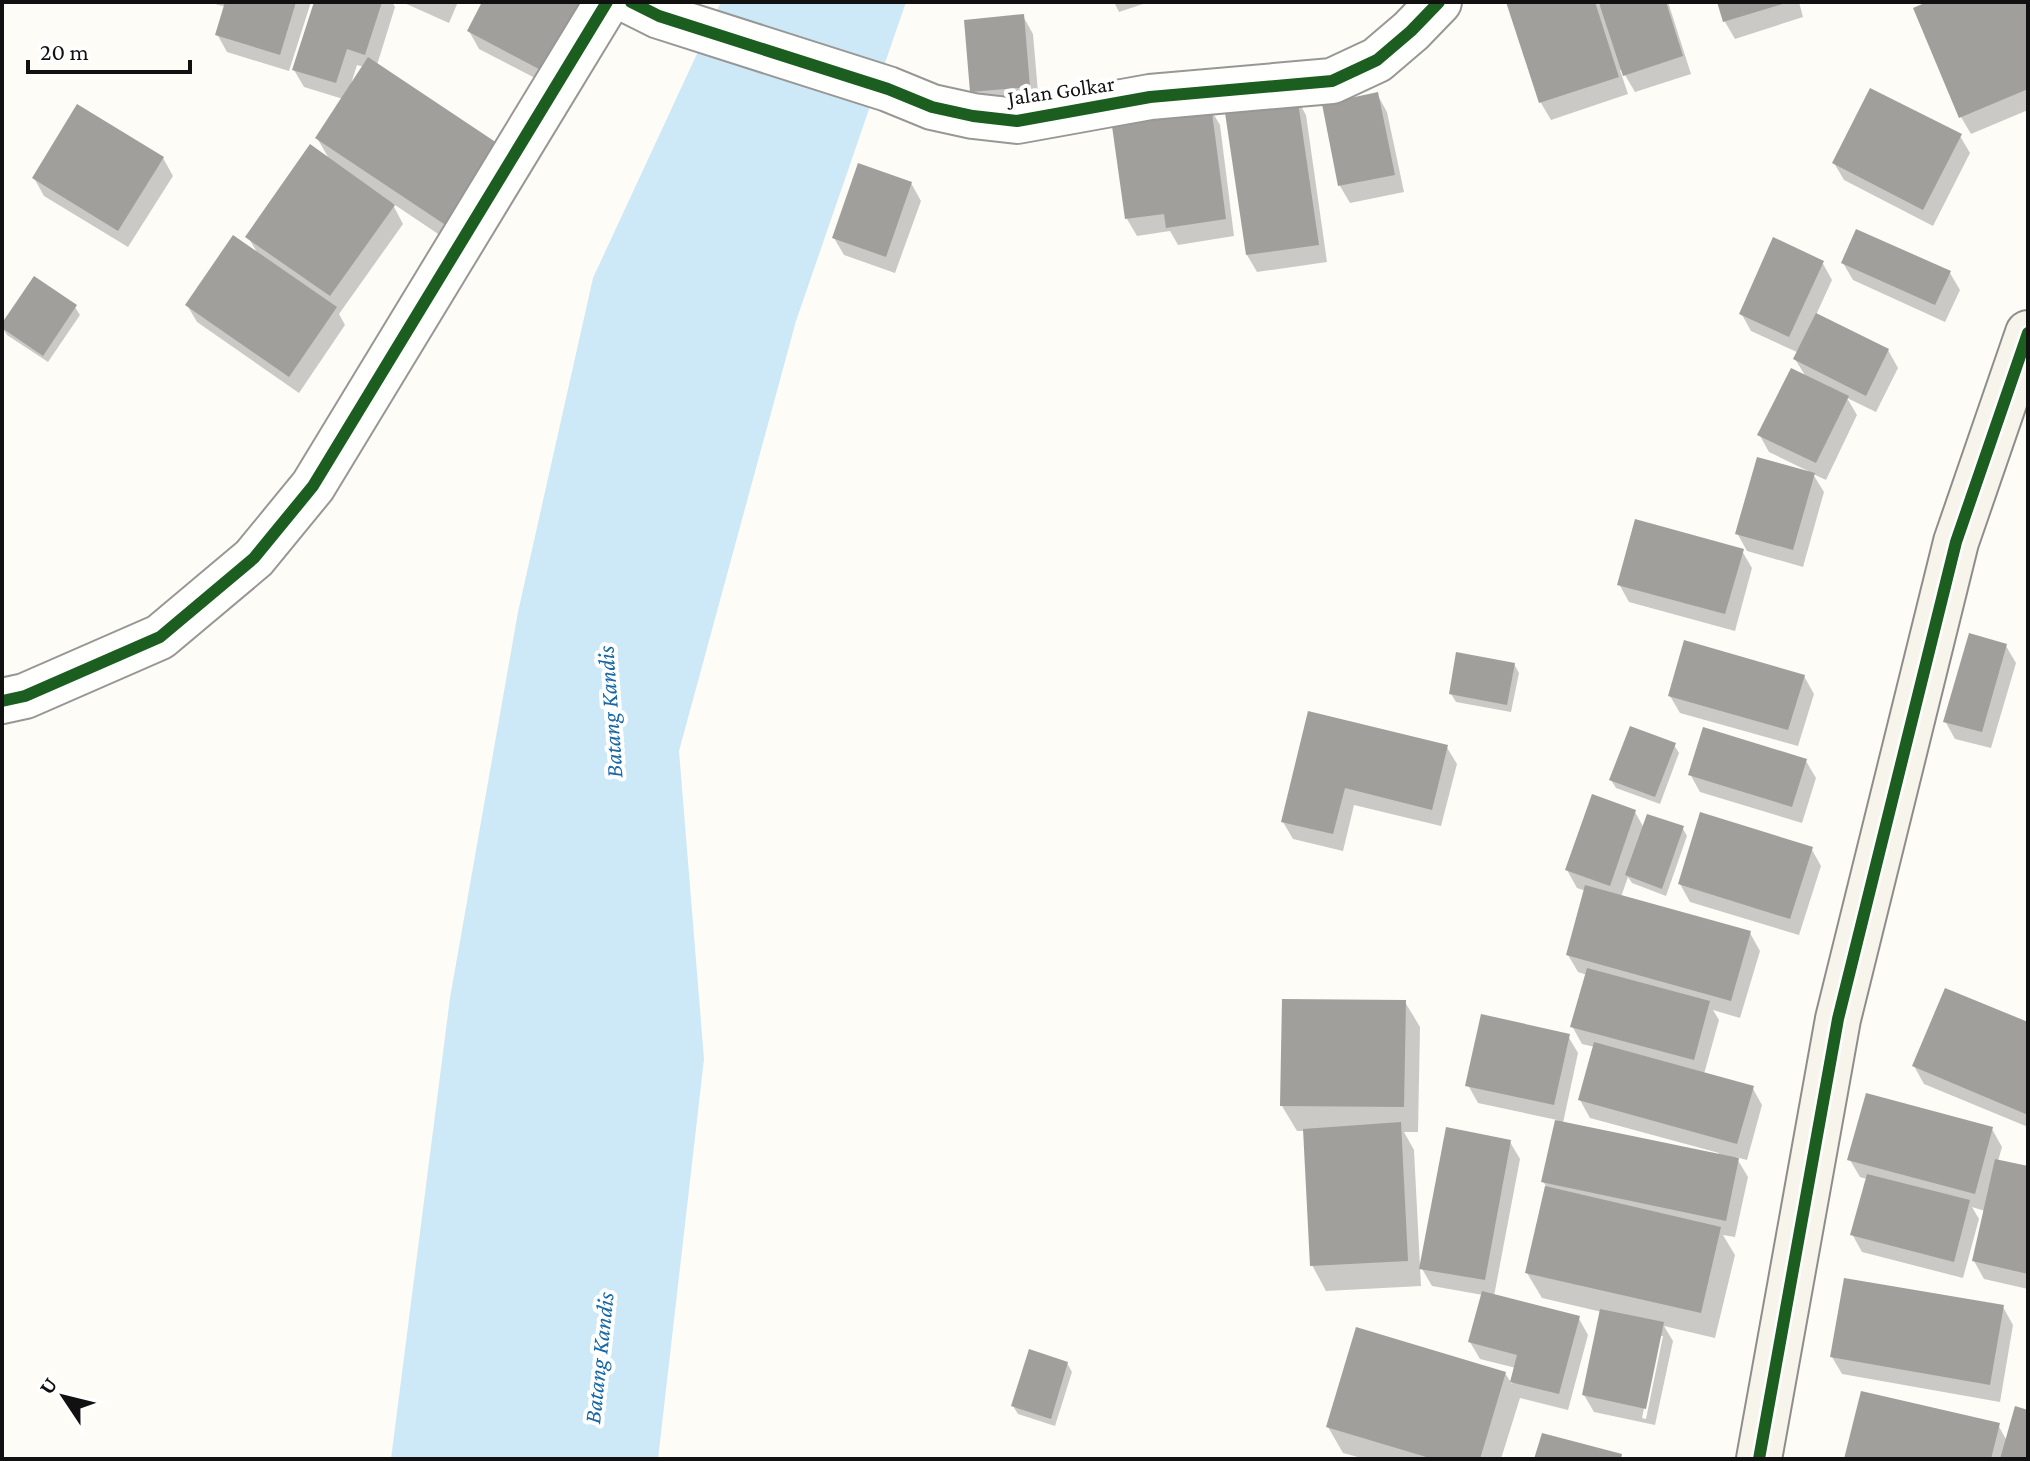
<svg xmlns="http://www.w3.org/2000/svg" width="2030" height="1461" font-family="'Crimson Pro',serif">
	<rect width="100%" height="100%" fill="#fdfcf7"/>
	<polygon fill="#cde8f7" points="721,2 906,2 796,321 679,751 704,1059 658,1459 391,1459 450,998 518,612 593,278"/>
	<g fill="#0003" fill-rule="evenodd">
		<polygon points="208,2 311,2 289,71 227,52 217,34 226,7"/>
		<path d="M316,2H392L395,7L377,65L465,252L392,203L403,224L339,314L345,325L299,393L197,322L187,305L258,254L248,237L331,162L317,138L343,99L304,87L294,70ZM357,65L364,67L351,84Z"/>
		<polygon points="402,2 458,2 449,23"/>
		<polygon points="485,2 566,94 479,49 469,31"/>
		<polygon points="1114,2 1149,2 1119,12"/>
		<polygon points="1508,2 1598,2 1599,5 1607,2 1668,2 1691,74 1635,92 1622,70 1620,70 1628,94 1551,120 1541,103"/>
		<polygon points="1719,2 1799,2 1803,17 1735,39 1725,22"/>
		<polygon points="1932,2 2026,2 2028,6 2028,110 1971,134 1961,117"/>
		<polygon points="1023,16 1033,34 1039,104 982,109 972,92"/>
		<polygon points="1377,94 1387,112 1404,192 1350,203 1340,186"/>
		<polygon points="1296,97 1306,115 1327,262 1257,272 1247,255"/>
		<polygon points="1210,108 1220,125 1234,236 1178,245 1170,231 1137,236 1127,219"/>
		<polygon points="1960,136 1970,153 1933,226 1844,180 1834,163"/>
		<polygon points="163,158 173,176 128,247 44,196 34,178"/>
		<polygon points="911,183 921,201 895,273 844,255 834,238"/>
		<polygon points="1822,262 1832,280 1816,315 1888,350 1898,368 1876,412 1847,398 1857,415 1826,480 1813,474 1824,492 1803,567 1747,551 1737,533 1808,471 1769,452 1759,434 1806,377 1795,359 1799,353 1751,331 1741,313"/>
		<polygon points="1843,263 1950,273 1960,290 1945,322 1853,280"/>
		<polygon points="75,307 80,315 48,362 7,335 2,327"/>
		<polygon points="1742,551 1752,568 1735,631 1629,602 1619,584"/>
		<polygon points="2006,646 2016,663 1991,748 1955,739 1945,721"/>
		<polygon points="1514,664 1519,673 1511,712 1456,702 1451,694"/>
		<polygon points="1804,676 1814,694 1798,746 1680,713 1670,696"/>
		<polygon points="1310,713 1446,746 1457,764 1441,826 1354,805 1343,851 1293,839 1283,822"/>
		<polygon points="1674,745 1679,753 1660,804 1616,788 1611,780"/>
		<polygon points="1806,761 1816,778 1802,823 1700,792 1690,774"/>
		<path d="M1635,812L1644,828L1682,827L1687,836L1666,896L1632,883L1628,877L1621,897L1750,933L1760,951L1740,1018L1713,1010L1719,1020L1704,1074L1752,1087L1762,1105L1747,1160L1736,1157L1748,1177L1735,1237L1723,1235L1735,1255L1715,1338L1664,1326L1673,1341L1655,1425L1594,1412L1584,1395L1602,1312L1542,1298L1527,1273L1547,1188L1543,1181L1557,1120L1478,1103L1468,1085L1568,1036L1578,1053L1563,1123L1718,1156L1719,1153L1590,1118L1580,1100L1595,1047L1582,1044L1572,1026L1587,975L1578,972L1568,955L1586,891L1577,888L1567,870ZM1659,1336H1663L1646,1419L1642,1418Z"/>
		<polygon points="1811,848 1821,866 1799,935 1690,902 1680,884"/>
		<polygon points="1405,1002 1420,1027 1418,1132 1404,1132 1414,1150 1421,1286 1326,1291 1312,1265 1305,1131 1297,1131 1282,1106"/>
		<polygon points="2028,1025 2028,1127 1924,1084 1914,1066"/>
		<polygon points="1992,1129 2002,1147 1998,1161 2028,1168 2028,1289 1984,1279 1974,1261 1985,1211 1972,1207 1979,1219 1963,1278 1862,1252 1852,1234 1867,1179 1860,1177 1850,1160"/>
		<polygon points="1510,1142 1520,1159 1494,1296 1578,1317 1588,1335 1568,1410 1520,1398 1501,1459 1365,1459 1343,1453 1328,1427 1505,1373 1512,1384 1516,1368 1480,1359 1470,1342 1483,1295 1432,1286 1421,1267"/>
		<polygon points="2003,1307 2013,1325 2000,1402 1842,1374 1832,1357"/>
		<polygon points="1067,1363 1072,1372 1055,1426 1018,1414 1013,1406"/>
		<polygon points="2028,1412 2028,1459 1846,1459 1998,1425 2007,1441"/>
	</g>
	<g fill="#a19f9c">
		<polygon points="225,2 296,2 280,55 215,35"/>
		<polygon points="314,2 382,2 365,55 347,49 336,83 292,70"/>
		<polygon points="482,2 596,2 556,78 467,31"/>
		<polygon points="1506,2 1595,2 1619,77 1539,103"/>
		<polygon points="1666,2 1683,56 1623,76 1599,3"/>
		<polygon points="1717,2 1786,2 1786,3 1723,22"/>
		<polygon points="1927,2 2026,2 2028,8 2028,89 1959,118 1913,8"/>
		<polygon points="1024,14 1030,87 970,92 964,20"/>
		<polygon points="368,57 503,147 450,228 315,138"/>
		<polygon points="1870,88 1962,134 1923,210 1832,163"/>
		<polygon points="1378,92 1395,175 1338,186 1322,104"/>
		<polygon points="1297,95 1319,245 1246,255 1224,106"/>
		<polygon points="77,104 164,157 118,231 32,178"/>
		<polygon points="1211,105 1226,219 1166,228 1164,214 1125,219 1111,119"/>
		<polygon points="310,144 395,205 330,296 245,237"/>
		<polygon points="858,163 912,182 886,257 832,238"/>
		<polygon points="1856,229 1951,271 1935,305 1841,263"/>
		<polygon points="233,235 337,307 289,377 185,305"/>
		<polygon points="1773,237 1824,261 1789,337 1739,314"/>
		<polygon points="34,276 77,305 43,356 2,328 2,323"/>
		<polygon points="1816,313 1889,349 1866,396 1793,359"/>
		<polygon points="1791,368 1849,396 1816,463 1757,435"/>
		<polygon points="1757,457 1815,473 1793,550 1735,534"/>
		<polygon points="1635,519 1744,549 1725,614 1617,585"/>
		<polygon points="1969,633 2007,644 1982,732 1943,722"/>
		<polygon points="1684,640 1805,675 1788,730 1668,696"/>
		<polygon points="1456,652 1515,663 1507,705 1449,694"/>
		<polygon points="1308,711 1448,745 1432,810 1345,788 1333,834 1281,822"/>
		<polygon points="1630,726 1676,743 1655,797 1609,780"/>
		<polygon points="1703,727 1807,759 1792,807 1688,775"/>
		<polygon points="1592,794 1636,810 1610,886 1565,870"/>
		<polygon points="1700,812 1813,847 1790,919 1678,884"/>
		<polygon points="1647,814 1684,826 1662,889 1625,875"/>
		<polygon points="1585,885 1751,931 1731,1001 1566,955"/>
		<polygon points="1587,968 1710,1001 1694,1060 1570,1027"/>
		<polygon points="1945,988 2028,1022 2028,1115 1912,1066"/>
		<polygon points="1282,999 1406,1000 1404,1107 1280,1106"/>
		<polygon points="1481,1014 1570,1034 1554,1105 1465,1086"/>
		<polygon points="1594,1042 1754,1086 1737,1144 1578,1100"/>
		<polygon points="1866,1093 1993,1127 1975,1194 1847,1160"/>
		<polygon points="1555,1120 1739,1158 1726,1221 1541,1182"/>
		<polygon points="1401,1122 1408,1261 1310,1266 1303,1129"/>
		<polygon points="1446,1127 1511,1140 1485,1280 1419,1269"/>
		<polygon points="1995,1159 2028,1166 2028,1274 1972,1261"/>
		<polygon points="1867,1174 1970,1200 1954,1262 1850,1235"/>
		<polygon points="1545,1186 1721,1227 1701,1313 1525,1273"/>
		<polygon points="1844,1278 2004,1305 1990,1385 1830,1357"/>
		<polygon points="1482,1291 1580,1316 1559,1394 1510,1382 1517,1355 1468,1342"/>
		<polygon points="1600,1309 1664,1322 1646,1409 1582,1395"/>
		<polygon points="1356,1327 1506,1372 1480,1459 1433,1459 1326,1427"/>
		<polygon points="1029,1349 1068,1362 1051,1419 1011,1406"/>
		<polygon points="1861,1391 2000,1423 1991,1459 1844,1459"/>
		<polygon points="2015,1406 2028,1410 2028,1459 2000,1459"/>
		<polygon points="1542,1433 1622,1454 1621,1459 1534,1459"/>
	</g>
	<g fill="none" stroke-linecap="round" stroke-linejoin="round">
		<g stroke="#979795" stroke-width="48">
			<g id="street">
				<polyline points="631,2 659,16 888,89 932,107 973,116 1017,121 1150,97 1332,81 1377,60 1411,31 1439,2"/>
				<polyline points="2,701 25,696 160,637 254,558 313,486 607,2"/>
			</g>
		</g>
		<g stroke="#8e8d8b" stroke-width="48">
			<polyline id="secondary" points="1759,1459 1838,1019 1956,542 2028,333"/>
		</g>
		<use href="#street" stroke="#fffffe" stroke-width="44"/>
		<use href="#secondary" stroke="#f6f4eb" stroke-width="44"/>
		<g stroke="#fff" stroke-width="17">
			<g id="cycleway">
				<polyline points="631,2 659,16 888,89 932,107 973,116 1017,121 1150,97 1332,81 1377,60 1411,31 1439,2"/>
				<polyline points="2,701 25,696 160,637 254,558 313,486 607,2"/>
				<polyline points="1759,1459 1838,1019 1956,542 2028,333"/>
			</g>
		</g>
		<use href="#cycleway" stroke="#1b5e20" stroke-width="12"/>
	</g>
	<g text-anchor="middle" stroke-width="8" stroke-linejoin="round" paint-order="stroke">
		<g font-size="22" fill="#111" stroke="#fff">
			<text transform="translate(1061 90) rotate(-8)" y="8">Jalan Golkar</text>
		</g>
		<g font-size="24" font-style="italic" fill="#1768a6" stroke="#fff">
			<text transform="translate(610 712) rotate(-94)" y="8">Batang Kandis</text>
			<text transform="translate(599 1358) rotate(-84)" y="8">Batang Kandis</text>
		</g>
	</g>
	<rect width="2030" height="1461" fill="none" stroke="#111111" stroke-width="8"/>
	<g transform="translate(64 1397) rotate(305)" stroke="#ffffff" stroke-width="6" paint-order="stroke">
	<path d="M0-6L14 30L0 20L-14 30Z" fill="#111111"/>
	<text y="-12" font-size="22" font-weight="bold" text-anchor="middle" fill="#111111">U</text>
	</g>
	<path d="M28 60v12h162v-12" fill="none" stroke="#111111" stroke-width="4"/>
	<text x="40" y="60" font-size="24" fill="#111111" stroke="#ffffff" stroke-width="6" paint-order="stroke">20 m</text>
</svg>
